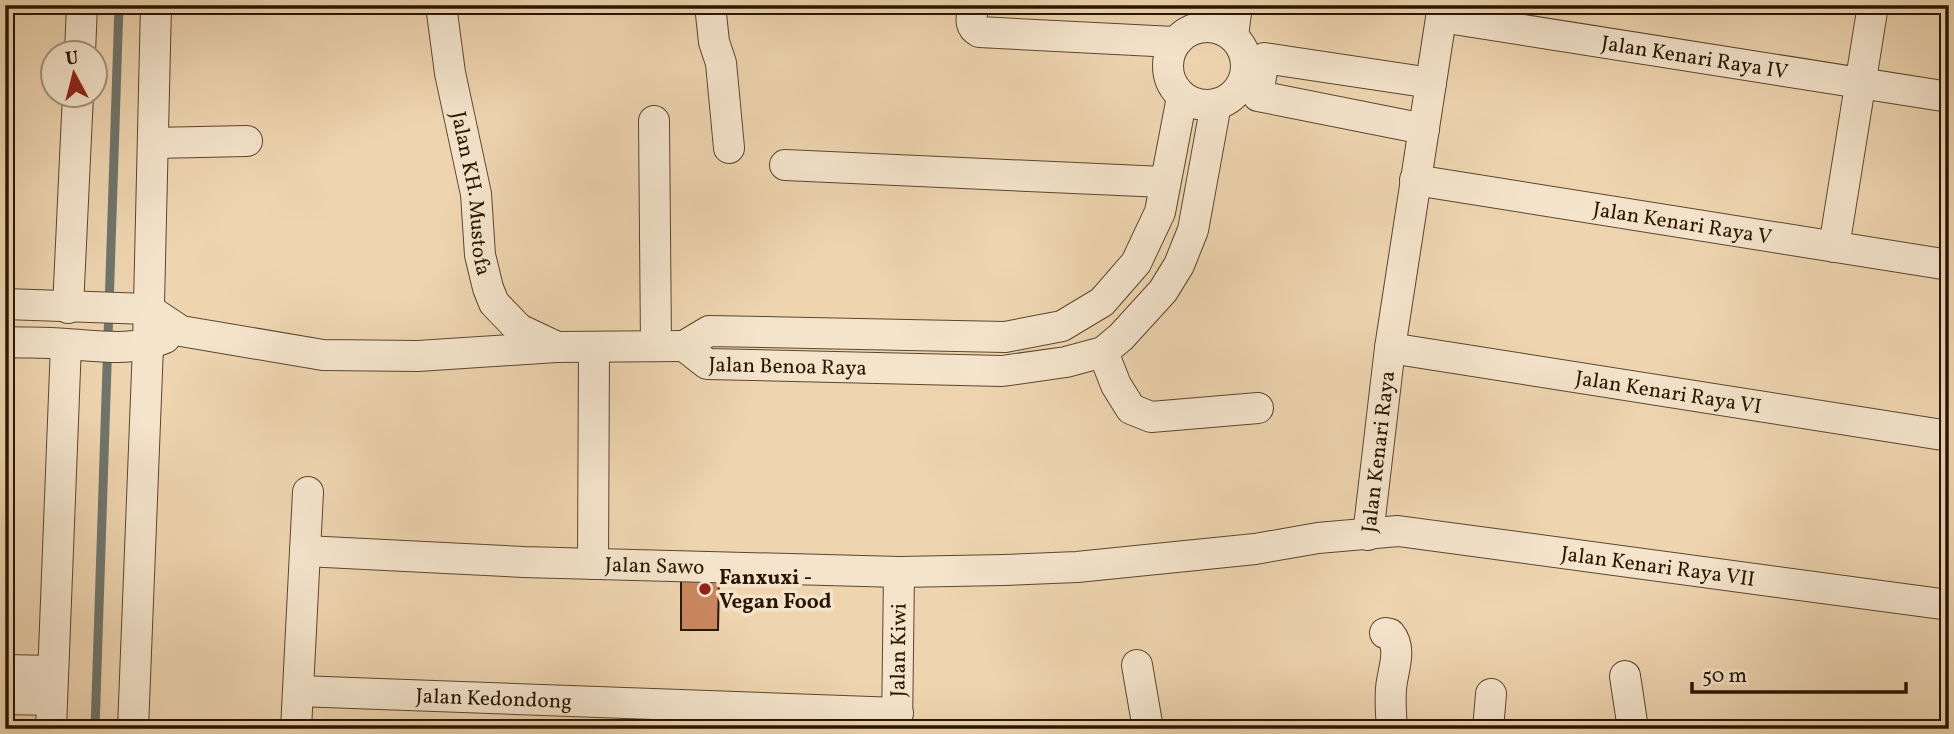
<svg xmlns="http://www.w3.org/2000/svg" width="1954" height="734" font-family="Vollkorn,serif">
	<rect width="100%" height="100%" fill="#eed5b0"/>
	<filter id="stains"><feTurbulence type="fractalNoise" baseFrequency=".00286" numOctaves="4"/><feColorMatrix values="0 0 0 0 .2 0 0 0 0 .09 0 0 0 0 .02 0 0 0 .5 -.17"/></filter>
	<radialGradient id="worn" r=".72"><stop offset=".6" stop-color="#630" stop-opacity="0"/><stop offset="1" stop-color="#630" stop-opacity=".3"/></radialGradient>
	<g fill="none" stroke-linecap="round" stroke-linejoin="round">
		<polyline stroke="#6f766d" stroke-width="9" points="95,729 119,5"/>
	</g>
	<polygon fill="#ca8760" stroke="#291600" stroke-width="2" points="681,577 719,578 718,630 681,630"/>
	<g fill="none" stroke-linecap="round" stroke-linejoin="round">
		<g stroke="#5a462c" stroke-width="32">
			<g id="minor">
				<path id="s1" d="M441,5L450,73L476,194L480,255L488,288L494,303L519,329L555,346"/>
				<polyline points="710,5 714,42 721,63 729,148"/>
				<path d="M973,5C972,17 968,26 979,32L1174,42"/>
				<path id="s2" d="M1441,17L1949,97"/>
				<circle cx="1207" cy="66" r="39"/>
				<polyline points="1233,36 1237,5"/>
				<polyline points="80,52 82,5"/>
				<polyline points="654,121 656,346"/>
				<polyline points="1424,129 1258,96 1264,58 1431,83"/>
				<polyline points="153,143 247,141"/>
				<polyline points="785,165 1164,182"/>
				<path id="s3" d="M1415,180L1949,265"/>
				<polyline points="1834,247 1873,5"/>
				<polyline points="5,304 148,309 181,331 323,355 418,356 556,347 684,346"/>
				<polyline points="68,308 78,94"/>
				<path d="M5,342C26,343 46,342 66,344C100,346 133,352 165,338"/>
				<path id="s4" d="M684,346L707,364L1002,371L1066,362L1103,352L1121,337L1163,291L1179,265L1193,230L1216,104"/>
				<polyline points="684,346 709,331 1005,337 1062,326 1102,302 1136,263 1160,212 1182,97"/>
				<path id="s5" d="M1390,348L1949,436"/>
				<polyline points="1103,352 1116,385 1131,409 1151,417 1258,408"/>
				<path id="s6" d="M1368,535L1390,348L1443,5"/>
				<path id="s7" d="M305,551L523,562L899,572L1004,570L1077,567L1255,549L1318,538L1398,531L1949,605"/>
				<polyline points="593,564 594,347"/>
				<path d="M1385,633L1390,634C1403,649 1392,672 1391,689C1390,702 1391,716 1392,729"/>
				<polyline points="1137,665 1148,729"/>
				<polyline points="5,670 53,671"/>
				<polyline points="1625,676 1633,729"/>
				<path id="s8" d="M298,691L898,713"/>
				<polyline points="5,699 52,700"/>
				<polyline points="51,729 66,344"/>
				<polyline points="133,729 148,346 156,5"/>
				<polyline points="296,729 308,492"/>
				<path id="s9" d="M897,729L899,572"/>
				<polyline points="1488,729 1491,694"/>
			</g>
		</g>
		<use href="#minor" stroke="#f4e4cc" stroke-width="30"/>
	</g>
	<circle fill="#8f2418" stroke="#f4e4cc" stroke-width="2.5" cx="705" cy="589" r="7"/>
	<g text-anchor="middle" stroke-width="7" stroke-linejoin="round" paint-order="stroke">
		<g font-size="21" fill="#291600" stroke="#f4e4cc">
			<text dy="7" stroke="none"><textPath href="#s2" startOffset="257">Jalan Kenari Raya IV</textPath></text>
			<text dy="7" stroke="none"><textPath href="#s1" startOffset="191">Jalan KH. Mustofa</textPath></text>
			<text dy="7" stroke="none"><textPath href="#s3" startOffset="271">Jalan Kenari Raya V</textPath></text>
			<text dy="7" stroke="none"><textPath href="#s4" startOffset="110">Jalan Benoa Raya</textPath></text>
			<text dy="7" stroke="none"><textPath href="#s5" startOffset="282">Jalan Kenari Raya VI</textPath></text>
			<text dy="7" stroke="none"><textPath href="#s6" startOffset="84">Jalan Kenari Raya</textPath></text>
			<text dy="7" stroke="none"><textPath href="#s7" startOffset="350">Jalan Sawo</textPath></text>
			<text dy="7" stroke="none"><textPath href="#s7" startOffset="1358">Jalan Kenari Raya VII</textPath></text>
			<text dy="7" stroke="none"><textPath href="#s9" startOffset="79">Jalan Kiwi</textPath></text>
			<text dy="7" stroke="none"><textPath href="#s8" startOffset="196">Jalan Kedondong</textPath></text>
		</g>
		<g font-size="21" font-weight="bold" fill="#291600" stroke="#f4e4cc" text-anchor="start">
			<text x="719" y="584">Fanxuxi -<tspan x="719" dy="24">Vegan Food</tspan></text>
		</g>
	</g>
	<rect width="1954" height="734" fill="none" stroke="#eed5b0" stroke-width="28"/>
	<rect x="7" y="7" width="1940" height="720" fill="none" stroke="#291600" stroke-width="3.5"/>
	<rect x="14" y="14" width="1926" height="706" fill="none" stroke="#291600" stroke-width="2"/>
	<g transform="translate(74 74) rotate(353)"><circle r="33" fill="#f4e4cc" stroke="#a3927a" stroke-width="2"/>
	<path d="M0-5L12 26L0 18L-12 26Z" fill="#8f2418"/>
	<text y="-10" font-size="19" font-weight="bold" text-anchor="middle" fill="#291600">U</text>
	</g>
	<path d="M1692 682v10h214v-10" fill="none" stroke="#291600" stroke-width="3.5"/>
	<text x="1702" y="682" font-size="21" fill="#291600" stroke="#f4e4cc" stroke-width="5" paint-order="stroke">50 m</text>
	<rect width="100%" height="100%" filter="url(#stains)"/>
	<rect width="100%" height="100%" fill="url(#worn)"/>
</svg>
